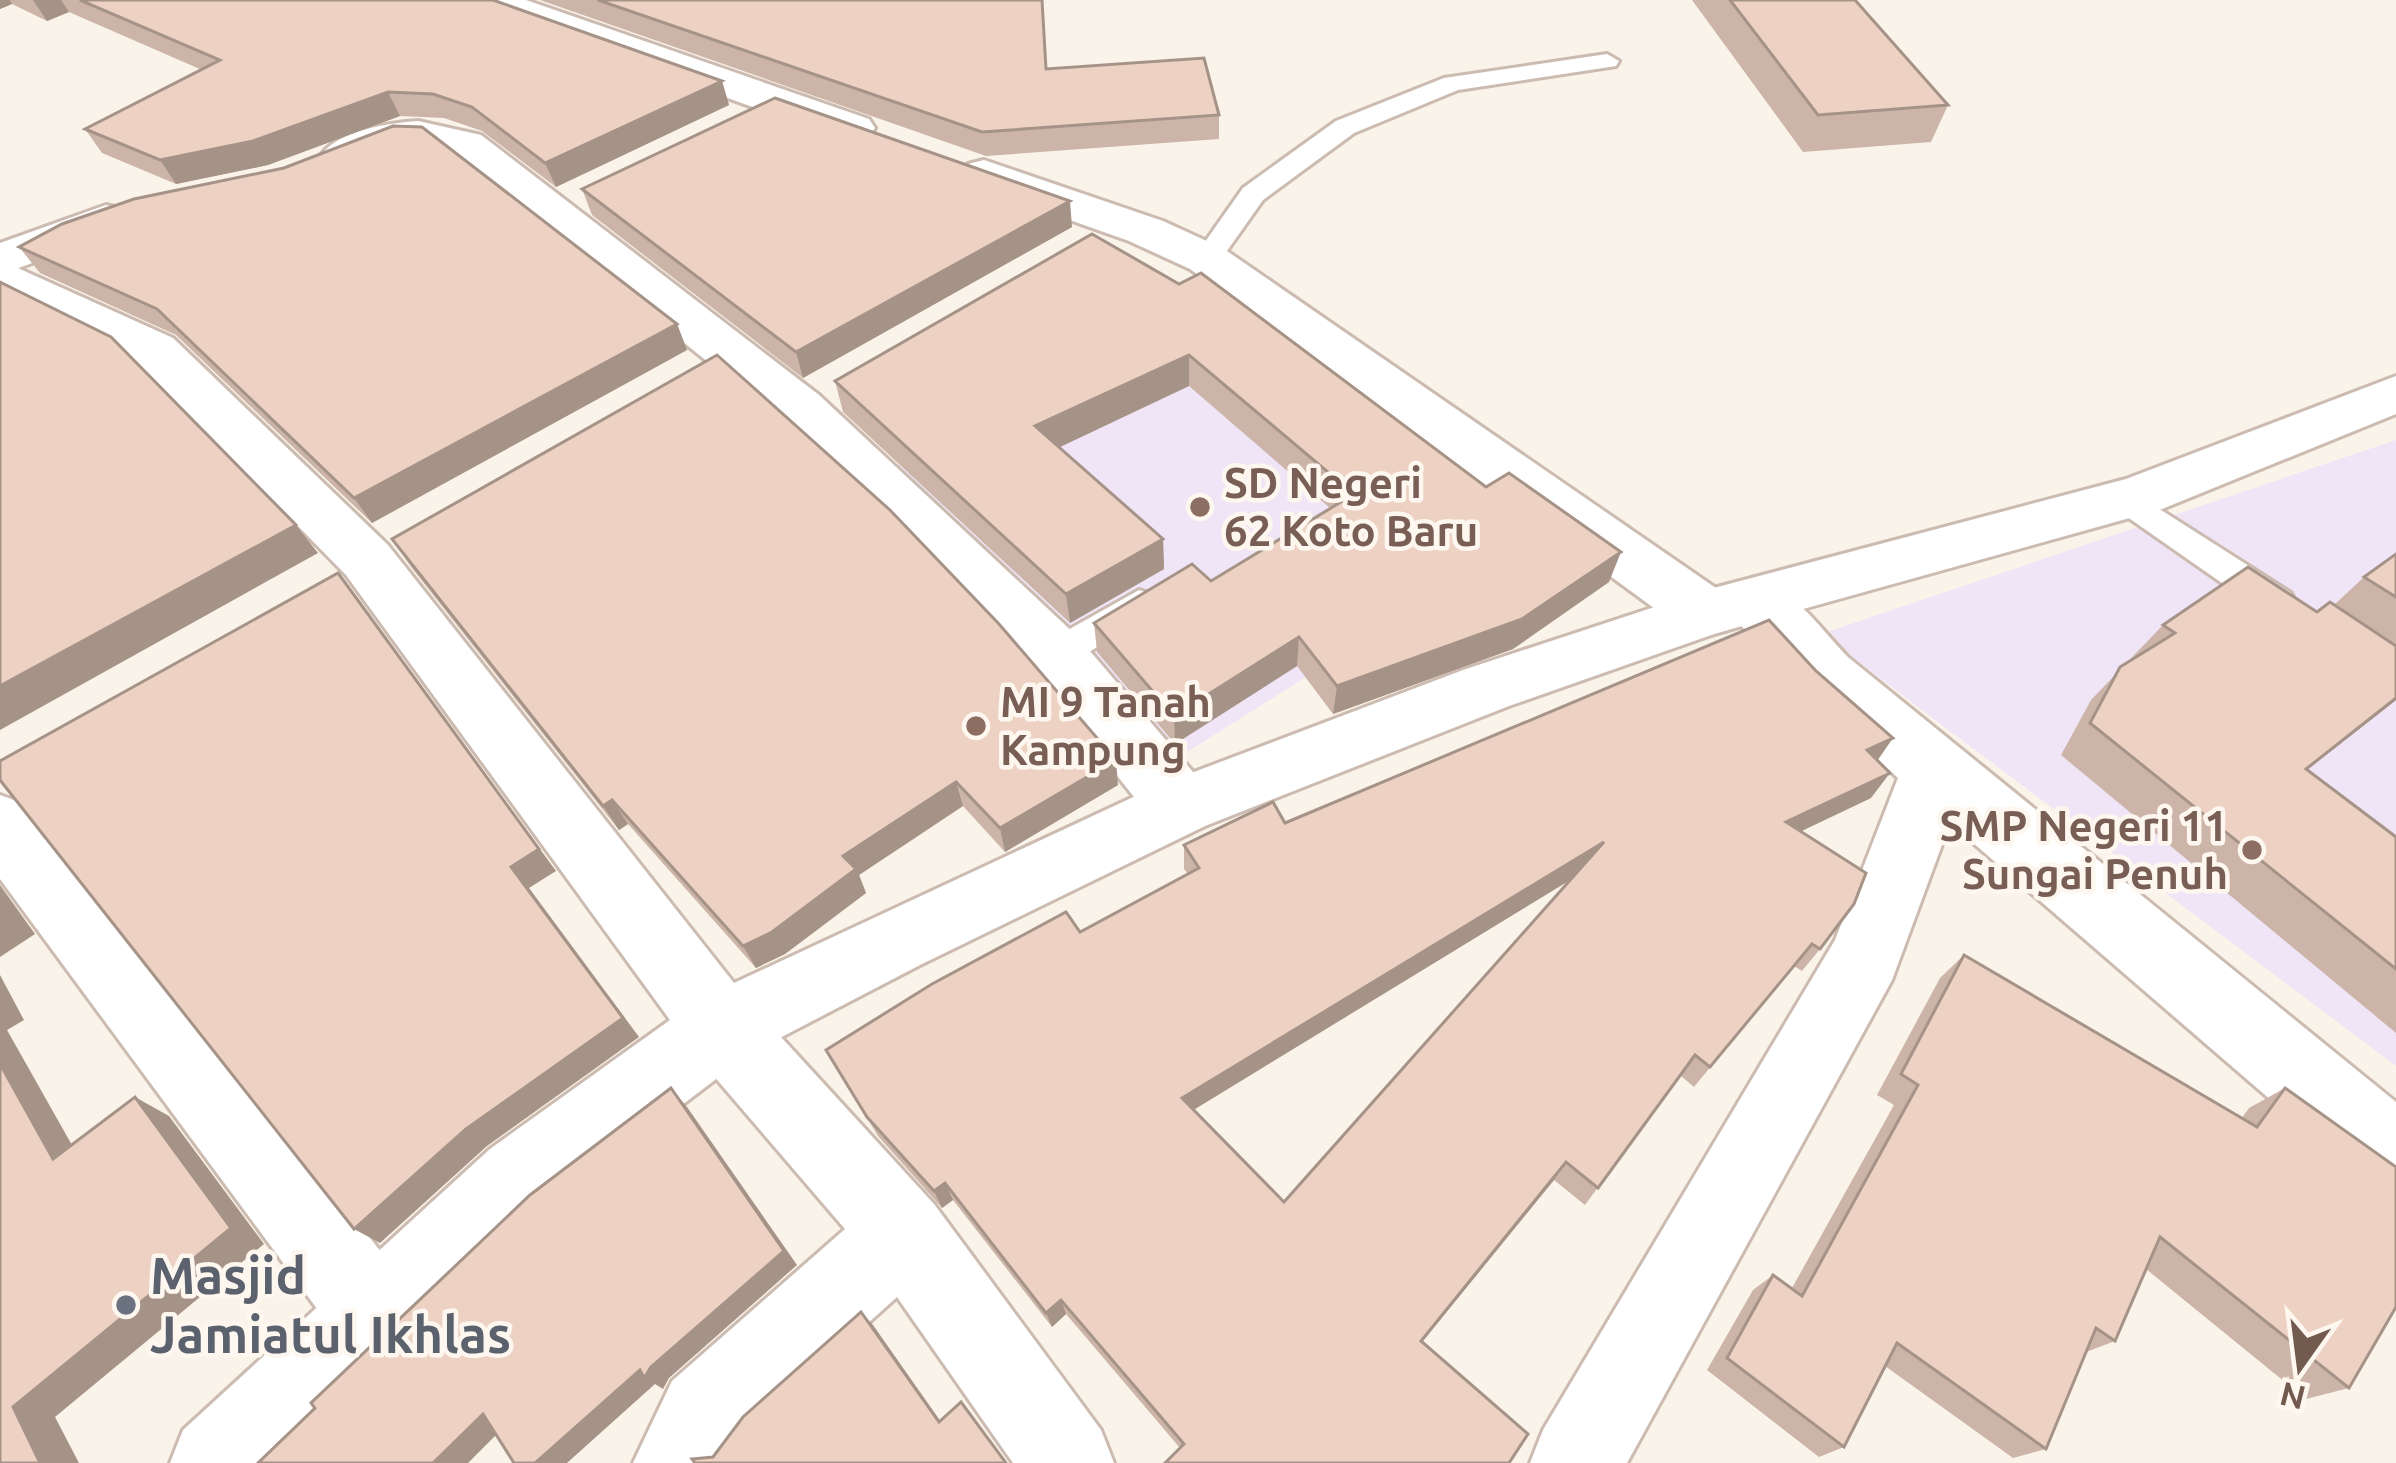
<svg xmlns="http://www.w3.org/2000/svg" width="2396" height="1463" font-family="Ubuntu,sans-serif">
	<rect width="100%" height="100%" fill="#faf3e9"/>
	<g fill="#f0e5f7">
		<polygon points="1201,282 1518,543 1184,754 888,471"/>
		<polygon points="2396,440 2396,1066 1821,634"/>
	</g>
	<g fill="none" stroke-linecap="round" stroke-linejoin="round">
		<g stroke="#ccbbb0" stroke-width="6">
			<g id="service">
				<polygon points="1607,54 1619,61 1616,66 1458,90 1354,133 1263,200 1217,265 1197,265 1193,259 1243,188 1336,121 1444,78"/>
				<polygon points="2125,487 2291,593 2296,603 2291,613 2265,613 2113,507 2108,499"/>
				<polygon points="1139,590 1152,594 1157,604 1152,614 1069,664 1056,668 1043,664 1037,654 1043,644"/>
			</g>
		</g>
		<g stroke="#ccbbb0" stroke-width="6">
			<g id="minor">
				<polygon points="468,0 526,0 869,119 875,128 869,137 837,137 474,8"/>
				<path d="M418,121L481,135L819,395L1078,637L1205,786L1215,806L1205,826L1181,835L1157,826L1034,671L781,421L449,153C404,137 370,175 328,165L321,155C339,130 389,123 418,121Z"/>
				<path d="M984,160L1163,221L1224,249L1726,595L1732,584C1782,568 1816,625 1849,658L2396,1102V1194L2367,1183L1950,823L1892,980L1627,1463H1530L1543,1430L1835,940L1898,778L1803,694L1734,618L1728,630L1706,636L1684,630L1190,269L1129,241L968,184L961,174L968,164Z"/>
				<polygon points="106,205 123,209 130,219 123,229 0,275 0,243"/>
				<polygon points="0,795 25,804 405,1282 418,1313 405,1344 374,1357 343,1344 0,879"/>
				<polygon points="722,992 749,1002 934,1204 1101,1430 1114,1463 1013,1463 897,1297 756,1424 727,1463 633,1463 672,1381 845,1229 695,1054 684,1028 695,1002"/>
			</g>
		</g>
		<g stroke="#ccbbb0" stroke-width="6">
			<polygon id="tertiary" points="0,260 173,338 388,545 734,983 1157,786 1463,670 1706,590 2126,479 2396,376 2396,414 2162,509 1717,633 1509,706 1205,826 920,965 749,1054 548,1207 283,1463 170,1463 183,1430 490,1149 670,1020 346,575 137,362 0,294"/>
		</g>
		<use href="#service" fill="#fff" fill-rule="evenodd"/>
		<use href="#minor" fill="#fff" fill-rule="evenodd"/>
		<use href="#tertiary" fill="#fff" fill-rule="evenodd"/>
	</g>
	<g fill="#ccb5a8" fill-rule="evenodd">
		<polygon points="0,0 493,0 722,81 729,105 556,187 482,131 444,118 400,116 268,165 176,184 102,153 85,129 202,70 69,12 47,21 12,4 0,9"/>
		<polygon points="540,0 1042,0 1047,69 1219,115 1219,139 986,156"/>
		<polygon points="1692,0 1855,0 1948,105 1931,142 1803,152"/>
		<polygon points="582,189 1072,227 803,378 592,215"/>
		<polygon points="1092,234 1609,582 1513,649 1333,714 1297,666 1175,744 1097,652 1094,623 1211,581 1330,508 1189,386 1059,447 1163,539 1164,569 1070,623 843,412 835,381"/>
		<polygon points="19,247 677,324 687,350 372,523 176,335 40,273"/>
		<polygon points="392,539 1118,785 1005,852 963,806 859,875 866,893 785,954 756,968 628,824 619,830 411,567"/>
		<polygon points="2396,554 2396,700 2307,770 2396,837 2396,1033 2061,755 2091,700 2163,625 2317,612 2334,605 2364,577"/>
		<path d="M1877,760L1871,798L1801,831L1820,949L1802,971L1794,966L1694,1087L1680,1075L1585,1205L1554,1180L1422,1342L1180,1448L1066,1314L1052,1327L953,1200L942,1208L878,1136L826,1050L1080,932L1188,874L1184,869V845L1285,823ZM1571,879L1284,1202L1193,1110L1340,1020Z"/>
		<polygon points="1964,955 2242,1118 2249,1108 2285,1088 2349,1388 2306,1399 2146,1269 2115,1341 2086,1352 2046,1449 2013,1458 1885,1366 1844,1447 1819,1457 1707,1370 1753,1290 1773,1275 1792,1288 1894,1105 1877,1095 1940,978"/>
	</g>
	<g fill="#a69388">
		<polygon points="0,0 10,0 12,4 0,9"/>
		<polygon points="33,0 61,0 69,12 47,21"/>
		<polygon points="722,81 729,105 556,187 545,163"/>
		<polygon points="388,92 400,116 268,165 176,184 160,160"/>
		<polygon points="1070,201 1072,227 803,378 796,352"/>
		<polygon points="677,324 687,350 372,523 354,498"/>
		<polygon points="1189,355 1189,386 1039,457 1035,426"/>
		<polygon points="296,525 318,553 0,730 0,686"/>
		<polygon points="1163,539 1164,569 1070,623 1066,594"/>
		<polygon points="1621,552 1609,582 1513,649 1333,714 1337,686"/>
		<polygon points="357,598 556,871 529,888 639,1037 487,1146 380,1243 354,1229"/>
		<polygon points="1299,637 1297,666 1175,744 1174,716"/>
		<polygon points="2396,698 2396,700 2268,800 2306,769"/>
		<polygon points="1893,738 1875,764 1867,750"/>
		<polygon points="1116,760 1118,785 1005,852 1000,828"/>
		<polygon points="1890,773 1871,798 1770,846 1786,822"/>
		<polygon points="956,782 963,806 859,875 866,893 785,954 756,968 743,946 843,856"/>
		<polygon points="612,800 628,824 619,830 603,806"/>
		<polygon points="1604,842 1593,866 1182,1117 1182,1098"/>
		<polygon points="0,885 35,934 0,957"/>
		<polygon points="0,975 24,1020 7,1030 90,1177 53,1159 0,1064"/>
		<polygon points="671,1088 687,1107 797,1265 669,1378 663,1389 655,1384 567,1463 535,1463 640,1370"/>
		<polygon points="135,1097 169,1116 264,1244 55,1417 79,1463 40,1463 13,1407"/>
		<polygon points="1566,1162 1554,1180 1413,1353 1421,1341"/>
		<polygon points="945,1183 953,1200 942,1208 934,1191"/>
		<polygon points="1061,1300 1066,1314 1052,1327 1046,1313"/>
		<polygon points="861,1312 873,1325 948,1432 939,1422"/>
		<polygon points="483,1414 508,1423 468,1463 433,1463"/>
	</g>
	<g fill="#edd2c3" stroke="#a69388" stroke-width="3" fill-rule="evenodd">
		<polygon points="80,0 493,0 722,81 545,163 472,107 433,94 388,92 253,141 160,160 85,129 220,60"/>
		<polygon points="598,0 1042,0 1046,69 1204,58 1219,115 982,132"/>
		<polygon points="1730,0 1855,0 1948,105 1818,115"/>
		<polygon points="775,98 1070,201 796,352 582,189"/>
		<polygon points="393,126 422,127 677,324 354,498 157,309 19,247 62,224 134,199 284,168"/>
		<polygon points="1092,234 1179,284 1201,273 1486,487 1509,473 1621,552 1522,619 1337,686 1299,637 1174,716 1094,623 1192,564 1211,581 1354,494 1189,355 1035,426 1163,539 1066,594 835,381"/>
		<polygon points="0,282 111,337 296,525 0,686"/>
		<polygon points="717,355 890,510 999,624 1116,760 1000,828 956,782 843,856 856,869 772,932 743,946 612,800 603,806 392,539"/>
		<polygon points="2396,554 2396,597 2364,577"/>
		<polygon points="2248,567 2317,612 2330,602 2396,646 2396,698 2306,769 2396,837 2396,969 2090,723 2120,667 2175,633 2163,625"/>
		<polygon points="338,573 539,849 511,867 623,1018 466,1129 354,1229 0,780 0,761"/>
		<path d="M1769,620L1816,671L1893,738L1867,750L1890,773L1786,822L1866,873L1854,904L1820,949L1812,944L1710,1067L1695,1055L1598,1188L1566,1162L1421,1341L1528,1434L1509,1463H1165L1184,1444L1061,1300L1046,1313L945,1183L934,1191L867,1117L826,1050L932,984L1066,912L1080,932L1199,868L1184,845L1273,802L1285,823ZM1604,842L1284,1202L1182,1098Z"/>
		<polygon points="1964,955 2257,1127 2285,1088 2396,1167 2396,1307 2349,1388 2160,1237 2115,1341 2096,1328 2046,1449 1897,1343 1844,1447 1727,1358 1773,1275 1802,1296 1918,1085 1901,1074"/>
		<polygon points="0,1064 53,1159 135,1097 231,1228 13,1407 40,1463 0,1463"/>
		<polygon points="671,1088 784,1251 651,1367 644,1378 640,1370 535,1463 514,1463 483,1414 433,1463 258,1463 315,1408 311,1403 530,1195"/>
		<polygon points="861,1312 939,1422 961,1402 1006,1463 695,1463 692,1459 713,1457 743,1417"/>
	</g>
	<g fill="#8d6e63" stroke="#fdf7ef" stroke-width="4.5">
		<circle cx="1200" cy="507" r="12"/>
		<circle cx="976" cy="726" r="12"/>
		<circle cx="2252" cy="850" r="12"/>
	</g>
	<circle fill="#6b7280" stroke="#fdf7ef" stroke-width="4.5" cx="126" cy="1305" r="12"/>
	<g text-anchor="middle" stroke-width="9" stroke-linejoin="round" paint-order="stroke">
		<g font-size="42" font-weight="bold" fill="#785e54" stroke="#fdf7ef" text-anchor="start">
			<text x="1224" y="498">SD Negeri<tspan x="1224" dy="48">62 Koto Baru</tspan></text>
			<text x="1000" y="717">MI 9 Tanah<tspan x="1000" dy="48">Kampung</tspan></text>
			<text x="2228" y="841" text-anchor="end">SMP Negeri 11<tspan x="2228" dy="48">Sungai Penuh</tspan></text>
		</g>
		<g font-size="51" font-weight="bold" fill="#5b616d" stroke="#fdf7ef" text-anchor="start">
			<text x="150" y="1294">Masjid<tspan x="150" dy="59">Jamiatul Ikhlas</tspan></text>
		</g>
	</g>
	<g transform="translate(2300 1367) rotate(194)" stroke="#fdf7ef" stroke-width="9" paint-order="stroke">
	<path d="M0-9L21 45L0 30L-21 45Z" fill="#725a4f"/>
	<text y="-18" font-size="33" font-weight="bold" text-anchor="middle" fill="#725a4f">N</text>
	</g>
</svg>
